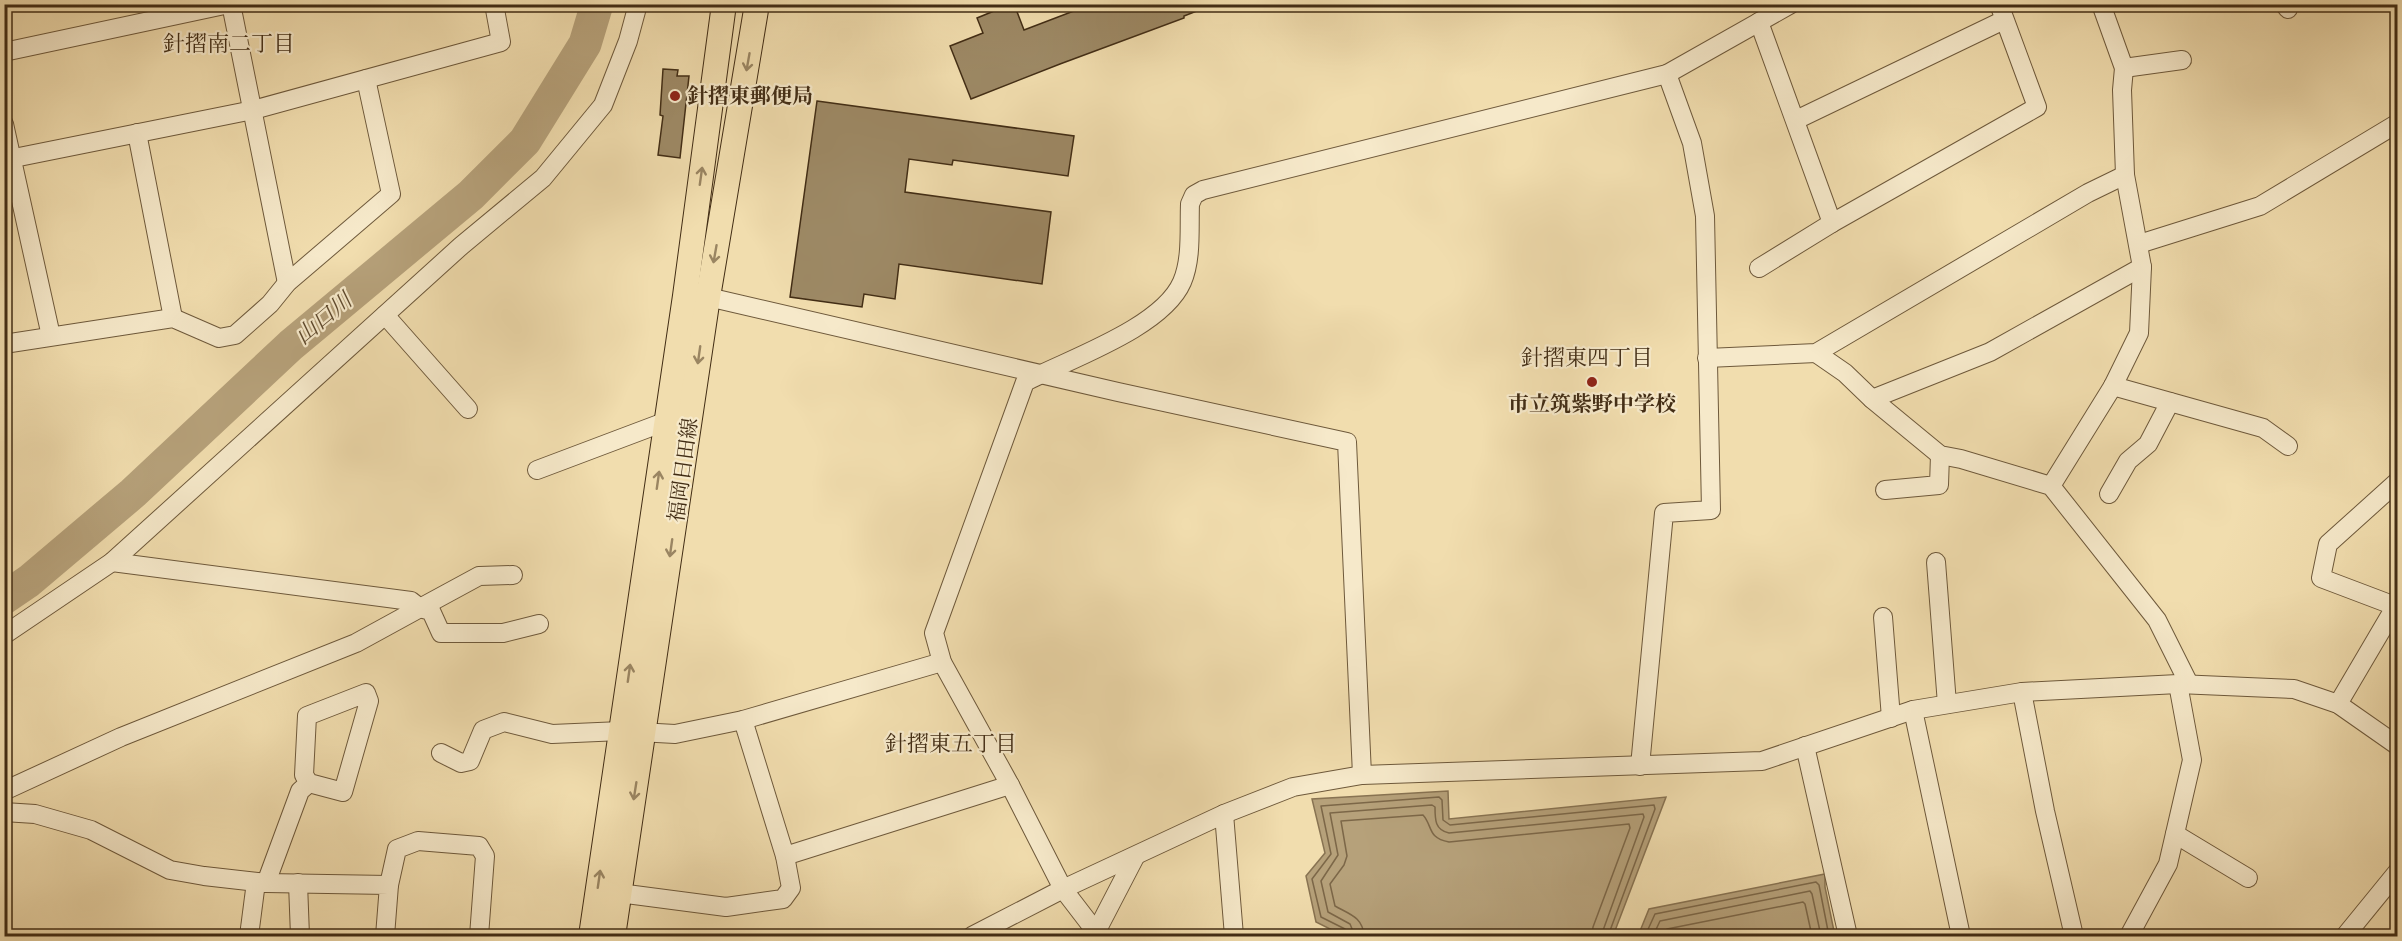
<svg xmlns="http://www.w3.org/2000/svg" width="2402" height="941" font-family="Alegreya,'Noto Serif JP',serif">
	<rect width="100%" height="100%" fill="#f1ddae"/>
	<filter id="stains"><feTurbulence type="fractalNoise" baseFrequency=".00333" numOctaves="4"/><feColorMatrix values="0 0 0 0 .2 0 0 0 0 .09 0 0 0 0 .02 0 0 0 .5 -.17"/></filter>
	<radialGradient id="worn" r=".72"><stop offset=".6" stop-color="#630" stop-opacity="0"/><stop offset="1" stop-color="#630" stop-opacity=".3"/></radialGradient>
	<g fill="#b6a17a" stroke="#887352" stroke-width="1.5">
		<polygon points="1448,791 1449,819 1666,797 1613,936 1344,936 1316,922 1306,876 1325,853 1312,799"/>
		<polygon points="1825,874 1825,887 1835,936 1638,936 1649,909"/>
	</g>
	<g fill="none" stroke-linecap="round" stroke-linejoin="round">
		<g stroke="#7c6748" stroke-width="1.5">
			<polyline points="1347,936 1345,929 1321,917 1312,879 1331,854 1321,806 1439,797 1442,800 1443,820 1450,825 1654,805 1655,809 1608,936"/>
			<path d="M1355,936L1350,924L1328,912L1321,881L1338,855L1330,813L1432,805L1435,807C1435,820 1435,830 1449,833L1643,814L1644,817L1601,936"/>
			<path d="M1364,936C1363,917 1349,914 1335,906L1330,884L1344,865L1347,856L1341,821L1423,815C1433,826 1427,838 1449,842L1629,824L1630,828L1593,927L1592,936"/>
			<polyline points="1645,936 1655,914 1816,882 1819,885 1829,936"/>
			<polyline points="1653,936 1660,921 1810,891 1812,894 1821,936"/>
			<polyline points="1662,936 1667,929 1803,902 1805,904 1812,936"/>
		</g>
		<polyline stroke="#b6a17a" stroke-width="33" points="4,598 29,581 133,493 291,345 471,195 525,141 585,44 597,4"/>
	</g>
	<g fill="#9d8965" stroke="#422d15" stroke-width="1.5">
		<polygon points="1011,4 1014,4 1024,30 1092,4 1212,5 1184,16 1184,18 1060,64 971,99 950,46 983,33 977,18"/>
		<polygon points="663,69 678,70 677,76 689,76 680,158 658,155 663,116 660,115"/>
		<polygon points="817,101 1074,136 1068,176 953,160 952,165 909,159 905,192 1051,212 1042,284 899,264 895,299 864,294 862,307 790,297"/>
	</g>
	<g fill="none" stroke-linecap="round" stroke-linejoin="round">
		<g stroke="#6e593b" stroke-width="20">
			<g id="minor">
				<polyline points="231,4 287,283"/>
				<polyline points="2284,4 2288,9"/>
				<polyline points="1759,22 1832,223 2037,107 1999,4"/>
				<polyline points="4,52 229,4"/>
				<polyline points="2124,68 2182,60"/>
				<polyline points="1796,120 2004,20"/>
				<polyline points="4,124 51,336"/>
				<polyline points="137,133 173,318"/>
				<polyline points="4,160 253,110 501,42 494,4"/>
				<polyline points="2139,244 2260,206 2398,123"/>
				<polyline points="1759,268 1832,223"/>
				<polyline points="697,296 708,297 1118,392 1347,442 1362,775"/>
				<polyline points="385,315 468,409"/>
				<polyline points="4,344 173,318 219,338 235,335 270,304 287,283 391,194 366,79"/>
				<polyline points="1816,353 1845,373 1872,399 1940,455 1961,459 2051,486 2157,620 2189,684"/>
				<polyline points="1707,358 1816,353 2088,193 2125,175"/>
				<polyline points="2113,386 2263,428 2288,446"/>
				<polyline points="1872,399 1990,352 2142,267"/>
				<polyline points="537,470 667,421 676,422"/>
				<polyline points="2051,486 2113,386 2139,333 2142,267 2125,175 2122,90 2124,68 2101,4"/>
				<polyline points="1885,490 1939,485 1940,455"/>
				<polyline points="2109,494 2128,461 2148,444 2170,402"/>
				<polyline points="1936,562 1947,704"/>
				<polyline points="2395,606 2321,578 2328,544 2398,481"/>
				<polyline points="420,608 431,611 441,633 503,633 539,624"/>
				<polyline points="420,608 479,576 513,575"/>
				<polyline points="1883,617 1891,718"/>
				<polyline points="4,635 112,562 461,246 543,178 603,105 628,41 638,4"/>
				<polyline points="2022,692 2045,811 2074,936"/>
				<polygon points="366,693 369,701 343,792 309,783 304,775 307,716"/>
				<polyline points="2338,704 2398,602"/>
				<polyline points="1913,710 1961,936"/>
				<polyline points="1805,746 1848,936"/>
				<polyline points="441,753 461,763 470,761 483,730 504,722 552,734 621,731 675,734 743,720 942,662"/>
				<polyline points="1640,766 1664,513 1711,510 1705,216 1692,143 1667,74"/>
				<polyline points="4,791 121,737 356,643 420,608 411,601 112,562"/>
				<polyline points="4,812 35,814 91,830 170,870 204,876 266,883 389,885 385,936"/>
				<polyline points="1224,814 1234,936"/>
				<polyline points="2175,834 2248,878"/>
				<polyline points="785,856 1010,785"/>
				<polyline points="266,883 300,791 309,783"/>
				<polyline points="298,883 300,936"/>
				<polyline points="389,885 397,849 418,841 479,846 485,856 479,936"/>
				<polyline points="619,893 726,907 783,899 791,888 785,856 743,720"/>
				<polyline points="249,936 256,882"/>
				<polyline points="972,936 1063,889 1224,814 1293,787 1362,775 1762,761 1913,710 2022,692 2178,684 2294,689 2338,704 2398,746"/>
				<polyline points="1094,936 1135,857"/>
				<path d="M1102,936L1096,932L1063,889L1010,785L942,662L934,633L1025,382C1069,359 1162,328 1182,282C1192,259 1189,229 1190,204L1194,195L1203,190L1667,74L1791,4"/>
				<polyline points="2129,936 2168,864 2192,760 2178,684"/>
				<polyline points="2345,936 2398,871"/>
			</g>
		</g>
		<g stroke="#422d15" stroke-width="26">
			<g id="major">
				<polyline points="591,936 685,296 724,4"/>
				<polyline points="613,936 708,297 757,4"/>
			</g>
		</g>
		<use href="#minor" stroke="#f6e9ca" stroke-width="18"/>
		<use href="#major" stroke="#f1ddae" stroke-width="24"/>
	</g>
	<defs><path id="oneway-shaft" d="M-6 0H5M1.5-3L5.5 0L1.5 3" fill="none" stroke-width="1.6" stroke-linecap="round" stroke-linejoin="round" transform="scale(1.5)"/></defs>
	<g stroke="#9a8562">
		<use href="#oneway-shaft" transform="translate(748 62) rotate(100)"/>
		<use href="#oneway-shaft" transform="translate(701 176) rotate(-82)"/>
		<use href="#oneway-shaft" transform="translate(715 254) rotate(100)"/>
		<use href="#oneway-shaft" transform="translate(699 355) rotate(98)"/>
		<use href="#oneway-shaft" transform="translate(658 480) rotate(-82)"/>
		<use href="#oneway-shaft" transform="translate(671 548) rotate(98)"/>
		<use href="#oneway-shaft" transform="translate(629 673) rotate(-82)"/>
		<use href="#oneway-shaft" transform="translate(635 791) rotate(99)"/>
		<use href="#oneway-shaft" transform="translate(599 879) rotate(-82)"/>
	</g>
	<g fill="#8f2418" stroke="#f6e9ca" stroke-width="2">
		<circle cx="675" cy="96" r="6"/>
		<circle cx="1592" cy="382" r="6"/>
	</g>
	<g text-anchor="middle" stroke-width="4.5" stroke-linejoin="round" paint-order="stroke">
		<g font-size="21" font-weight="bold" fill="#422d15" stroke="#f6e9ca" text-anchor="start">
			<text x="687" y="103">針摺東郵便局</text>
			<text x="1592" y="411" text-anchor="middle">市立筑紫野中学校</text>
		</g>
		<g font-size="21" fill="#422d15" stroke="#f6e9ca">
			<text transform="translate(683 470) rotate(-82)" y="7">福岡日田線</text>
		</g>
		<g font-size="22" fill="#422d15" stroke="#f6e9ca">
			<text x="229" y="51">針摺南二丁目</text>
			<text x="1587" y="365">針摺東四丁目</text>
			<text x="951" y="751">針摺東五丁目</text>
		</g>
		<g font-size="22" font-style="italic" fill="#5f4a2e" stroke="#f6e9ca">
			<text transform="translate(323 318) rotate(-40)" y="8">山口川</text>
		</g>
	</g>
	<rect width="2402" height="941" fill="none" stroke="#f1ddae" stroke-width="24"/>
	<rect x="6" y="6" width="2390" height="929" fill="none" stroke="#422d15" stroke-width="3"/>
	<rect x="12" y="12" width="2378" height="917" fill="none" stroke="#422d15" stroke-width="1.5"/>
	<rect width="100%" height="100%" filter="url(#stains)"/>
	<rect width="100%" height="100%" fill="url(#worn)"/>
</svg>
